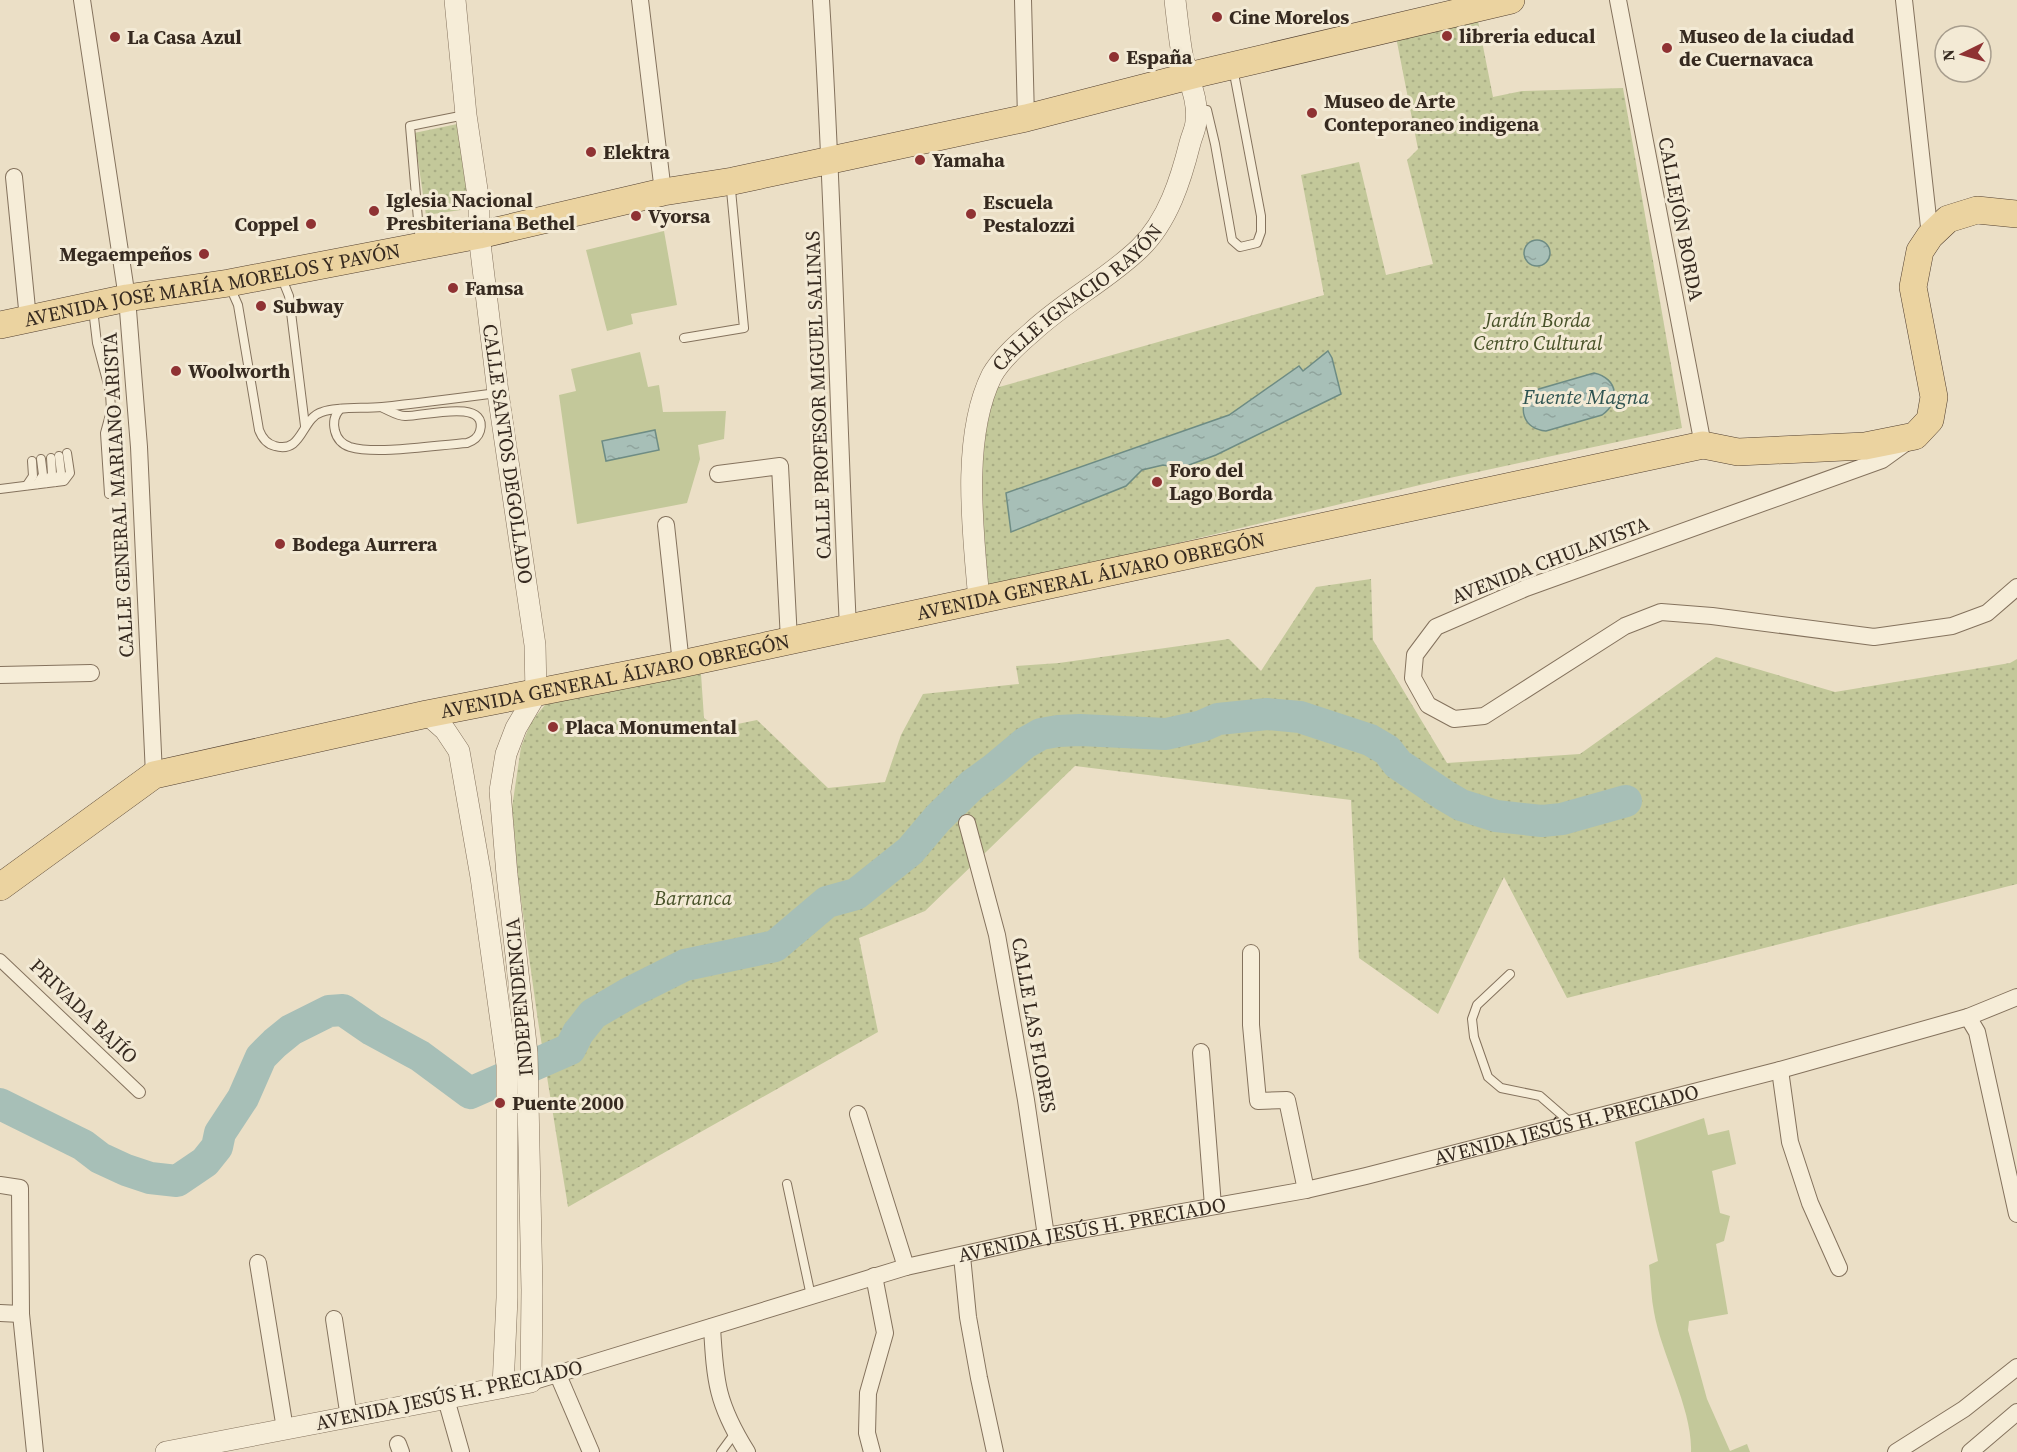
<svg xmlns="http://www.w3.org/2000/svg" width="2017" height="1452" font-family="'Source Serif 4',serif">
	<defs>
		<pattern id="park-dots" width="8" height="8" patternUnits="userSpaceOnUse" patternTransform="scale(1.5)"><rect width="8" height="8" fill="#c3c89a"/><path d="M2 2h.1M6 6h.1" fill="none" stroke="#a8ac84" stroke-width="1.8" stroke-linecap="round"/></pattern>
		<pattern id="water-ripples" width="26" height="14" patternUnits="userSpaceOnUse" patternTransform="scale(1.5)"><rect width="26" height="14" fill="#a7bfb7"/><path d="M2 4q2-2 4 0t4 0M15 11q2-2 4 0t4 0" fill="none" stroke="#90a49d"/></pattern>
	</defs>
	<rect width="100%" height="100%" fill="#ebdfc6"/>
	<g fill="#c3c89a">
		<polygon points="664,231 677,305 631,314 633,324 607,331 586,250"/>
		<polygon points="640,352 648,387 659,385 663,412 726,411 724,439 698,445 700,459 687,503 577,524 559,395 576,391 571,369"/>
		<path d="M1704,1118L1708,1135L1729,1130L1736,1164L1712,1171L1720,1213L1730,1216L1724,1241L1716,1244L1728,1314L1689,1321L1688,1330L1707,1399L1730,1451L1747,1444L1750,1452H1691C1693,1410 1661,1354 1654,1312C1651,1297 1651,1281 1649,1265L1658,1261L1635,1142Z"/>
	</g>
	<g fill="url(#park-dots)">
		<polygon points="1478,21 1493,97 1522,91 1623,88 1682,428 1445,479 981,590 976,488 992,389 1324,295 1301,175 1359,162 1386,275 1433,264 1407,160 1418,149 1396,37"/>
		<polygon points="462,123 475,208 426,215 414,133"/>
		<polygon points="1371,579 1373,640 1447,763 1580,754 1716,657 1835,692 2010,663 2017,659 2017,884 1567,998 1504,877 1438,1014 1359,958 1351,800 1075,766 925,911 859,938 878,1032 568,1207 538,1021 510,821 521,747 531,722 549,700 701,674 704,718 718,728 757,720 828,788 885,782 901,735 923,694 1019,684 1016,666 1059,663 1229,639 1261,671 1316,587"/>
	</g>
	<g fill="url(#water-ripples)" stroke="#6e8c84" stroke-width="1.5">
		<circle cx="1537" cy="253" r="13"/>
		<polygon points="1328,351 1332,358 1341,394 1216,455 1181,468 1163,465 1142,470 1126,486 1011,532 1006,493 1229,415 1299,366 1303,371"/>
		<path d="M1594,373C1618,378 1621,402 1602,415L1546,431C1523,429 1516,407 1532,391Z"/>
		<polygon points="655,430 659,450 606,461 602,441"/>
	</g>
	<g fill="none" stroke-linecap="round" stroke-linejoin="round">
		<polyline stroke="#a7bfb7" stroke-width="32" points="0,1104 83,1145 100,1158 126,1170 150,1178 177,1181 205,1162 217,1147 220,1133 243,1098 261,1057 275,1043 291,1030 329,1011 343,1010 372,1030 420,1056 470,1093 570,1049 578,1033 593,1014 629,993 685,965 775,946 827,902 856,894 910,851 938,818 972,785 994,769 1025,743 1041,734 1058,731 1080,730 1166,734 1202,726 1218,719 1267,714 1300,717 1370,740 1387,750 1398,764 1444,795 1461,805 1496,816 1542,821 1562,819 1626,801"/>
		<g stroke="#84725d" stroke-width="10">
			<g id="service">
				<polyline points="1196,111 1207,110 1215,144 1232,240 1240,247 1257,243 1261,232 1261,216 1233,68"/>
				<polyline points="420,243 410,126 465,115"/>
				<polyline points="281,276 289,296 305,426"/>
				<path d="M230,287L238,305L259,430C262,438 267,444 275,446C303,454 301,418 322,412C341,406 363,409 382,407C421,403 459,398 497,393"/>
				<polyline points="93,309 97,343 110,392 111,411 105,433 109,494"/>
				<polyline points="684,338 744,328 731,190 732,184"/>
				<path d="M340,409C334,416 333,422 335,431C337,439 341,444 350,447C377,455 437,445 467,443C473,441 478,438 480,431C489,397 421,417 405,416C398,416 390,411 383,408"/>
				<polyline points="55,482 61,473 59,456"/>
				<polyline points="46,483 52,474 51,458"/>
				<polyline points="37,484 43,475 41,459"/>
				<polyline points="27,485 33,476 32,461"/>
				<polyline points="0,489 64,481 70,473 67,453"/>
				<polyline points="1510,974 1477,1005 1472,1019 1474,1037 1488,1077 1501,1088 1540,1096 1571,1123"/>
				<polyline points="787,1184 811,1296"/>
				<polyline points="721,1452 735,1433"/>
			</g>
		</g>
		<g stroke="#84725d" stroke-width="14">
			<polyline id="pedestrian" points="0,960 139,1092"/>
		</g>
		<g stroke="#84725d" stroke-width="18">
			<g id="minor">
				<polyline points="82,0 127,298 139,447 154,775"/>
				<polyline points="640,0 663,192"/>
				<path d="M821,0C834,209 838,419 848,628"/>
				<polyline points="1023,0 1026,118"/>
				<polyline points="1618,0 1703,445"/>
				<polyline points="1904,0 1930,236"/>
				<polyline points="14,177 28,319"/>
				<polyline points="1907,442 1882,460 1526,588 1436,627 1415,655 1413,678 1428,705 1454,719 1484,716 1625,626 1661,612 1712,616 1874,637 1952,626 1987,613 2017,587"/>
				<polyline points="718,474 780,466 789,640"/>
				<polyline points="666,525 681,664"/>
				<polyline points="0,675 91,673"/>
				<polyline points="967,823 997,935 1026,1100 1046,1236"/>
				<polyline points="1251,953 1251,1025 1258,1101 1287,1100 1306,1190"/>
				<polyline points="1968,1017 1977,1032 2017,1214"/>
				<polyline points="1201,1052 1213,1206"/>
				<polyline points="1780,1070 1790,1142 1810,1203 1839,1268"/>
				<polyline points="858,1114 906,1267"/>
				<polyline points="0,1185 20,1188 21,1314 35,1452"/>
				<polyline points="962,1256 968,1317 979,1378 995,1452"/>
				<polyline points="258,1263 285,1429"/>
				<polyline points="0,1313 21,1314"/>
				<polyline points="334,1319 349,1418"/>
				<path d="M712,1327C715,1382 717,1404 747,1452"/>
				<polyline points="558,1375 591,1452"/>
				<path id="s1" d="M531,1382L906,1267L1046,1236L1306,1190L1366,1176L1780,1070L1968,1017L2017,997"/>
				<polyline points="446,1399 461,1452"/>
				<polyline points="398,1444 401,1452"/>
				<polyline points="872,1452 867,1433 868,1393 885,1333 874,1276"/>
				<polyline points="1896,1452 1964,1409 2017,1367"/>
				<polyline points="1970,1452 2017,1412"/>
			</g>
		</g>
		<g stroke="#84725d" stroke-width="22">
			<g id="tertiary">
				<path id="s2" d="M979,600C973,532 961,437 992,375C1001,359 1018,344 1032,332C1065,301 1107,280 1140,248C1168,221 1181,179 1190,143C1192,135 1196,128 1196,121C1199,97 1186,76 1182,54C1179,36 1177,18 1175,0"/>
				<polyline points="427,714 445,730 459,751 481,877 507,1065 507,1298 503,1387"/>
				<polyline points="166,1452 531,1382 532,1290 527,1053 507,875 500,791 506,754 516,728 536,694 535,645 498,393 479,235 479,203 466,115 455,0"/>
			</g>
		</g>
		<g stroke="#534031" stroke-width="28">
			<g id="primary">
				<path id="s3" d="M0,325L127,298L229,283L479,235L663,192L733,181L831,160L1026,118L1201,73L1511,0"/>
				<path id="s4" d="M0,887L154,775L427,714L681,664L1703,445L1738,452L1865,446L1915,436L1930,420L1934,397L1913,287L1920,251L1930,236L1948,219L1977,210L2017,214"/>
			</g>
		</g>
		<use href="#service" stroke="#f6edd8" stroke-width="8"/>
		<use href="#pedestrian" stroke="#f6edd8" stroke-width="12"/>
		<use href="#minor" stroke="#f6edd8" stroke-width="16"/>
		<use href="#tertiary" stroke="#f6edd8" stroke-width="21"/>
		<use href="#primary" stroke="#ebd3a0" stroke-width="27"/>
	</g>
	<g fill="#8f3233" stroke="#f3ead5" stroke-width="2">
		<circle cx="1217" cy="17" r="6"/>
		<circle cx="1447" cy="36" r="6"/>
		<circle cx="115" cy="37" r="6"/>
		<circle cx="1667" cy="48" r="6"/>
		<circle cx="1114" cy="57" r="6"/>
		<circle cx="1312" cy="113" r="6"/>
		<circle cx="591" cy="152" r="6"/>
		<circle cx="920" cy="160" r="6"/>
		<circle cx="374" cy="211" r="6"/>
		<circle cx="971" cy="214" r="6"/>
		<circle cx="636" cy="216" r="6"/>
		<circle cx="311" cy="224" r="6"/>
		<circle cx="204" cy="254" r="6"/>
		<circle cx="453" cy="288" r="6"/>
		<circle cx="261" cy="306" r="6"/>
		<circle cx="176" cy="371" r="6"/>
		<circle cx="1157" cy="482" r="6"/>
		<circle cx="280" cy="544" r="6"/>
		<circle cx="553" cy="727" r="6"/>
		<circle cx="500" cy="1103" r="6"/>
	</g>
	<g text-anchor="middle" stroke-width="6" stroke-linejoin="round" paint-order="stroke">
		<g font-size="20" font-weight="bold" fill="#362a20" stroke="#f3ead5" text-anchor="start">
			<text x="1229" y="24">Cine Morelos</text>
			<text x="1459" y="43">libreria educal</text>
			<text x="1679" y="43">Museo de la ciudad<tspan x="1679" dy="23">de Cuernavaca</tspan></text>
			<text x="127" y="44">La Casa Azul</text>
			<text x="1126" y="64">España</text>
			<text x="1324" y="108">Museo de Arte<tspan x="1324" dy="23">Conteporaneo indigena</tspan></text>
			<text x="603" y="159">Elektra</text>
			<text x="932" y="167">Yamaha</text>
			<text x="386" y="207">Iglesia Nacional<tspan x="386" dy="23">Presbiteriana Bethel</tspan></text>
			<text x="983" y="209">Escuela<tspan x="983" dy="23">Pestalozzi</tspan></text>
			<text x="648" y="223">Vyorsa</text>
			<text x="299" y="231" text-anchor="end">Coppel</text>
			<text x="192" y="261" text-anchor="end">Megaempeños</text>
			<text x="465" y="295">Famsa</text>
			<text x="273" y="313">Subway</text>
			<text x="188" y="378">Woolworth</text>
			<text x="1169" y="477">Foro del<tspan x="1169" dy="23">Lago Borda</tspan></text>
			<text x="292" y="551">Bodega Aurrera</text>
			<text x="565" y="734">Placa Monumental</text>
			<text x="512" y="1110">Puente 2000</text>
		</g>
		<g font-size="20" fill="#362a20" stroke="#f3ead5">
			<text transform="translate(1681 219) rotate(79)" y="7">CALLEJÓN BORDA</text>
			<text dy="7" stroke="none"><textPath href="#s3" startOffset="216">AVENIDA JOSÉ MARÍA MORELOS Y PAVÓN</textPath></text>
			<text dy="7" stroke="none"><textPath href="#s2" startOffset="344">CALLE IGNACIO RAYÓN</textPath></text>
			<text transform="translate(818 395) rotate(-92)" y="7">CALLE PROFESOR MIGUEL SALINAS</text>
			<text transform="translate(508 454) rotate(82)" y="7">CALLE SANTOS DEGOLLADO</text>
			<text transform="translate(118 495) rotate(-93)" y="7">CALLE GENERAL MARIANO ARISTA</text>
			<text transform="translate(1550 560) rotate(-21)" y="7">AVENIDA CHULAVISTA</text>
			<text dy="7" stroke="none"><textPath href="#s4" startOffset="1148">AVENIDA GENERAL ÁLVARO OBREGÓN</textPath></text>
			<text dy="7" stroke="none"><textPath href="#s4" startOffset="662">AVENIDA GENERAL ÁLVARO OBREGÓN</textPath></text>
			<text transform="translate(519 997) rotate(-95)" y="7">INDEPENDENCIA</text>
			<text transform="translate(84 1011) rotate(44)" y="7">PRIVADA BAJÍO</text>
			<text transform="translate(1034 1025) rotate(80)" y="7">CALLE LAS FLORES</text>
			<text dy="7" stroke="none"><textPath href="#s1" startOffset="1068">AVENIDA JESÚS H. PRECIADO</textPath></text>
			<text dy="7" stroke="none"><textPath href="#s1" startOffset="582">AVENIDA JESÚS H. PRECIADO</textPath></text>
			<text transform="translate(449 1395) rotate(-12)" y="7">AVENIDA JESÚS H. PRECIADO</text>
		</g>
		<g font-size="20" font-style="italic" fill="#475128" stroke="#f3ead5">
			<text x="1538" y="327">Jardín Borda<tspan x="1538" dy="23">Centro Cultural</tspan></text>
			<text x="693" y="905">Barranca</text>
		</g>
		<g font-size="21" font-style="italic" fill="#305452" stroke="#f3ead5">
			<text x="1586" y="404">Fuente Magna</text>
		</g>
	</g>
	<g transform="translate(1963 54) rotate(265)"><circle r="28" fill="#f3ead5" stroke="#a79d8d" stroke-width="1.5"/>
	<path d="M0-4.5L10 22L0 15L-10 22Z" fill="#8f3233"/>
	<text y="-9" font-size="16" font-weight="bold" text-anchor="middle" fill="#362a20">N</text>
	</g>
</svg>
